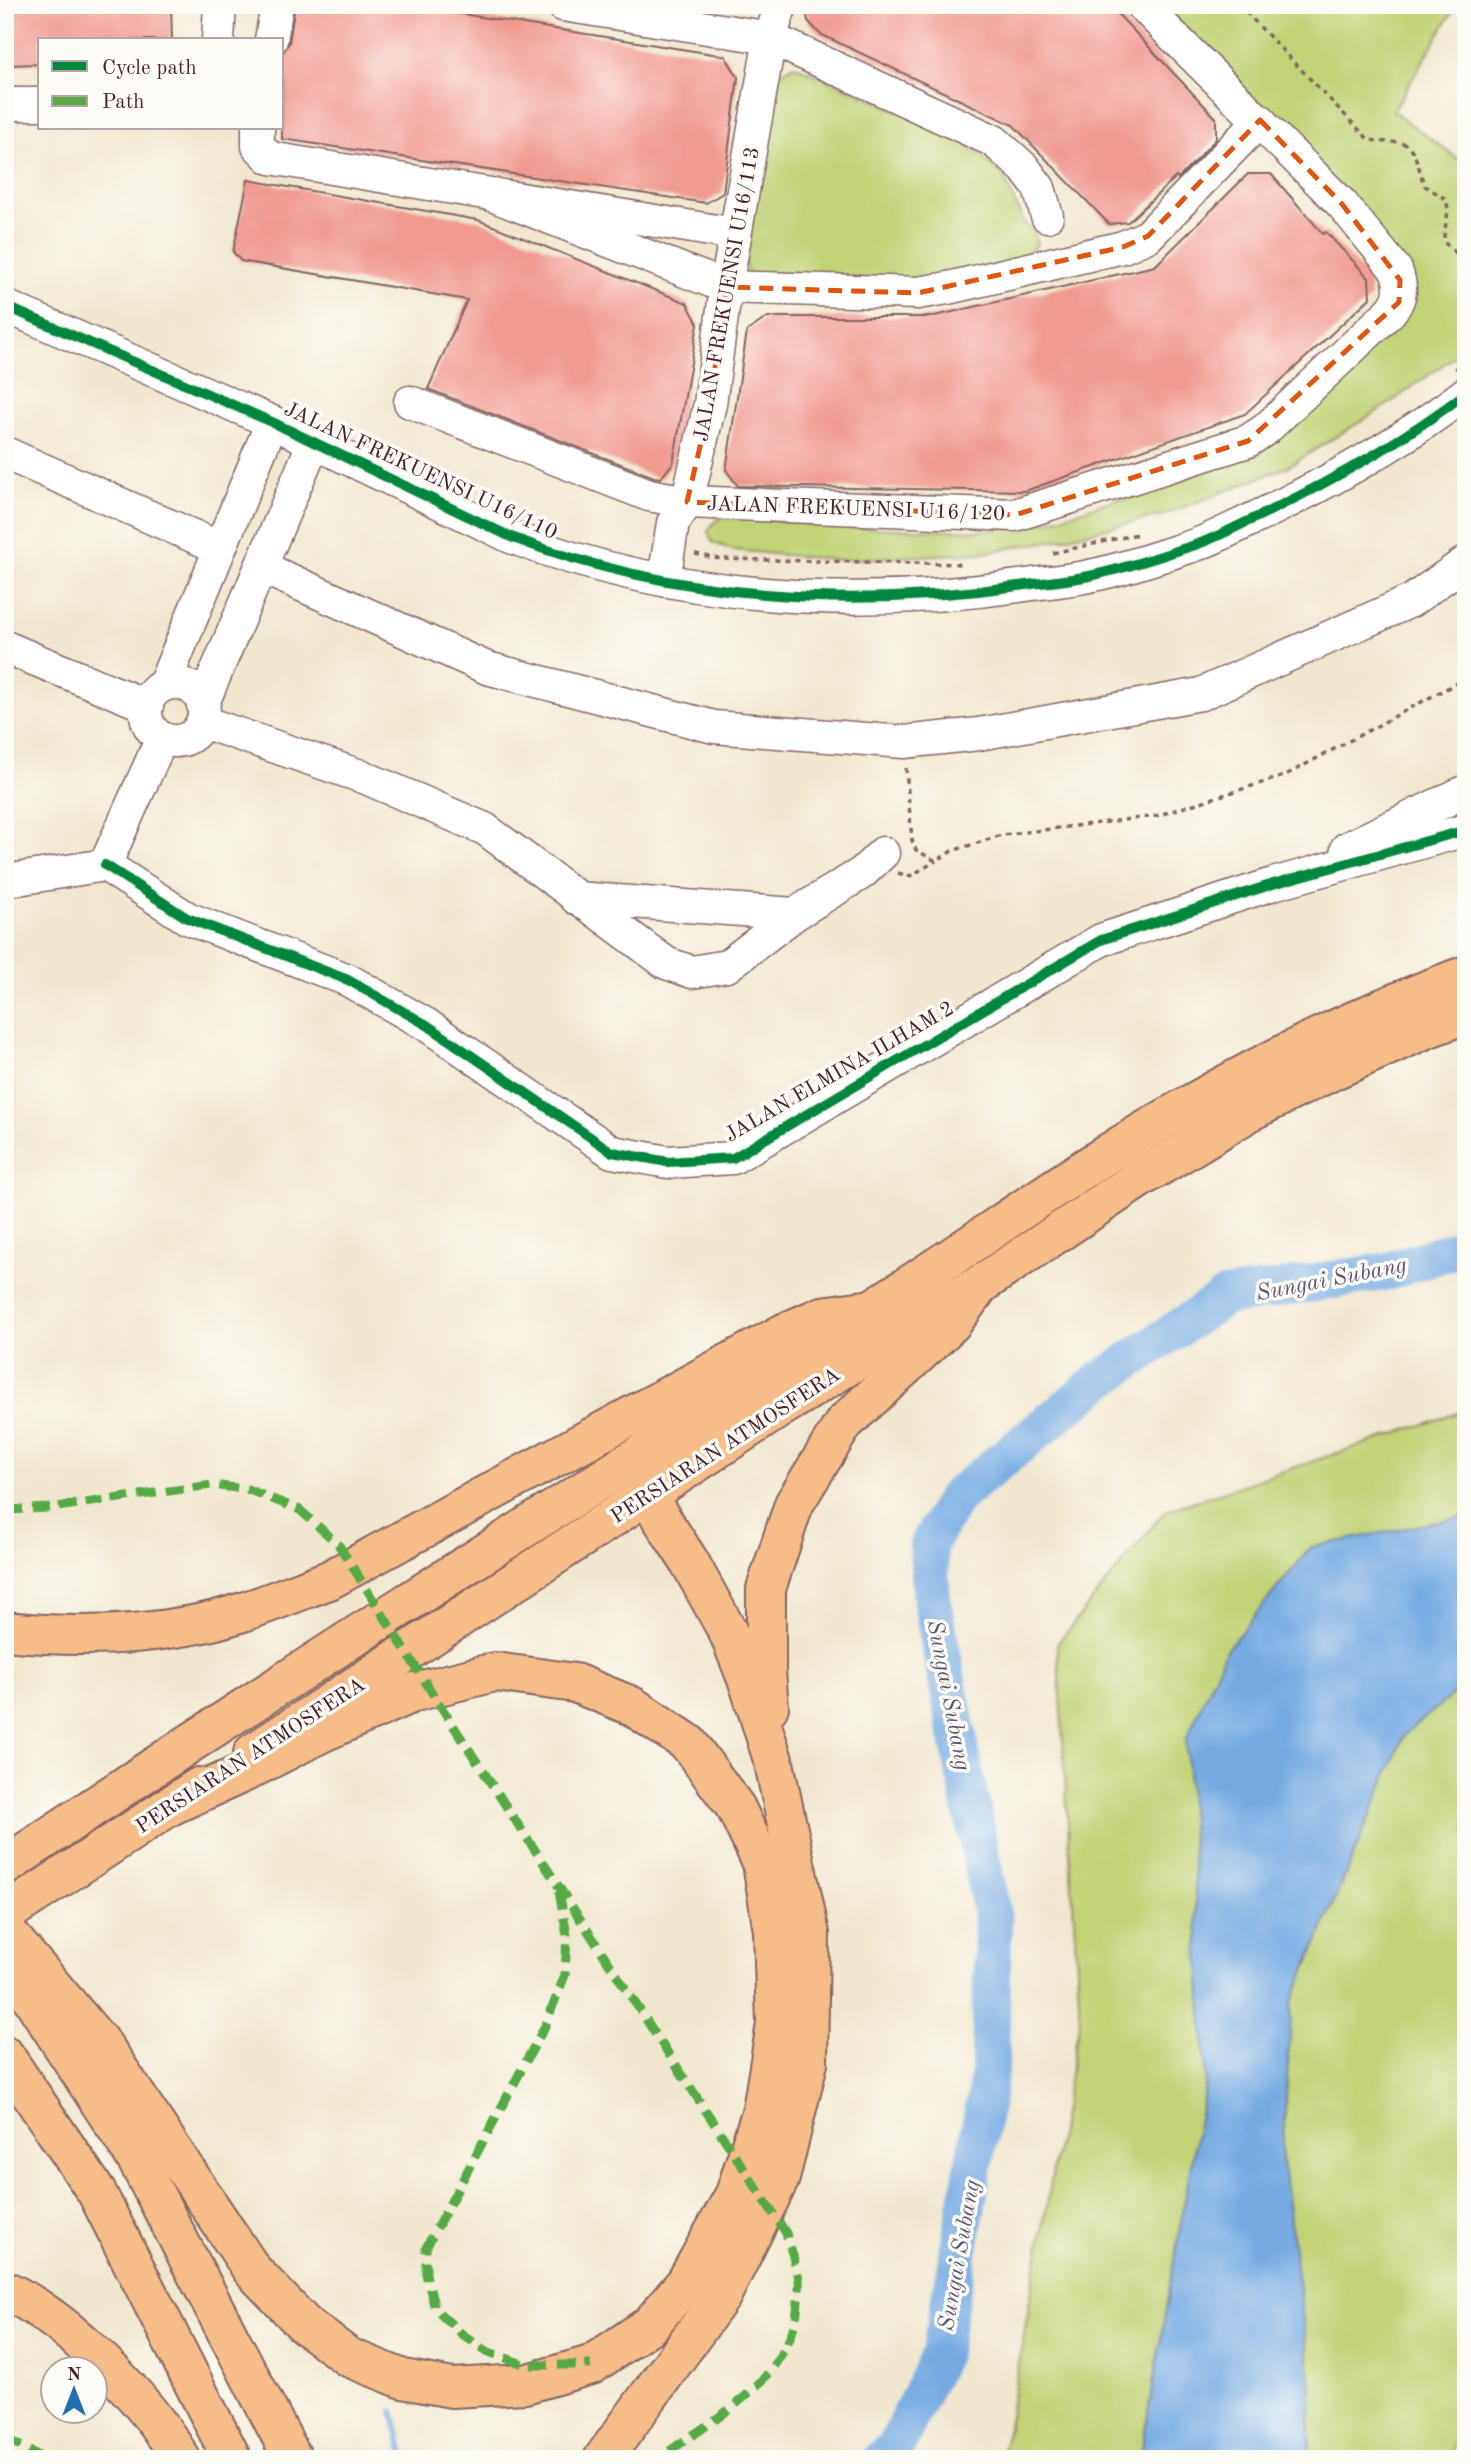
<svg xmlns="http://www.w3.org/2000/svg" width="1471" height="2464" font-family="'Old Standard TT',serif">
	<rect width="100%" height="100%" fill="#fdfcf7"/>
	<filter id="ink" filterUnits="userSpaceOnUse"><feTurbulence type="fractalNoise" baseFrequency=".0143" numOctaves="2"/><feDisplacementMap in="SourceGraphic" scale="14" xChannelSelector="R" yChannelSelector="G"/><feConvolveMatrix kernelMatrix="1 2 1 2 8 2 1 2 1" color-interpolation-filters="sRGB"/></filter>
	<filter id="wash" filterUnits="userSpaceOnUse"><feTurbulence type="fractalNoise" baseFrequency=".00686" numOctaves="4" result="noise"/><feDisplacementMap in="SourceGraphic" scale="28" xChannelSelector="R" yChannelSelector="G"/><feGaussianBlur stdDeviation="1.57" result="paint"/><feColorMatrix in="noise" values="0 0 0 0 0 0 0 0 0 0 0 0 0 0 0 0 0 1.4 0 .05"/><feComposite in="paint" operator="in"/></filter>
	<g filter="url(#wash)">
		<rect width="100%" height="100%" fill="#f0e7ce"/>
		<g fill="#c1d376" stroke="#867950" stroke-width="2">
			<polygon points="1155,5 1456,6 1393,111 1466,165 1466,348 1387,405 1287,467 1166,514 1061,539 981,553 837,560 732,550 712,542 708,531 716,520 732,515 832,527 983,531 1049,521 1262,452 1291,427 1407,311 1412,295"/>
			<polygon points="794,65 961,138 1003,175 1024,223 1035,233 1037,244 1024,259 928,282 750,276 745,266 771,79"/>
			<polygon points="1466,1410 1466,2388 1450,2459 1002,2459 1080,2018 1057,1644 1165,1511"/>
		</g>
		<polygon fill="#74aae2" stroke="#5f6486" stroke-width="2" points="1466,1516 1466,1684 1404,1735 1292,2002 1282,2158 1311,2380 1310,2459 1140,2459 1206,2078 1186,1740 1226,1650 1311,1547"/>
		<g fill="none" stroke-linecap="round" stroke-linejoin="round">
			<polyline stroke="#74aae2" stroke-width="6" points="393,2411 405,2459"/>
			<polyline stroke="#74aae2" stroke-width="38" points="881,2459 895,2448 941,2351 990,2072 993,1920 932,1602 928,1545 956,1497 1098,1382 1225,1297 1389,1271 1466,1246"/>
		</g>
		<g id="blocks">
			<g fill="#f19a8f">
				<polygon points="171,5 172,40 40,40 40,64 5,65 5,7"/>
				<polygon points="295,5 405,5 725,56 738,77 723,193 706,203 282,139 282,54 289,43"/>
				<polygon points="805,5 1106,5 1115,11 1216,118 1216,139 1178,179 1176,177 1128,222 1109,224 1013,125 820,34 808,21"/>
				<polygon points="1248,174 1271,174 1323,234 1326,232 1369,278 1370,298 1245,414 1025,491 738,486 726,470 747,331 768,317 930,317 1155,266"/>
				<polygon points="248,180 478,220 687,303 698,324 673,463 661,478 654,477 428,389 467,300 241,261 233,252"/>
			</g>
		</g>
	</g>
	<g filter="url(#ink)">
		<use href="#blocks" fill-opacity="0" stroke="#846564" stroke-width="2"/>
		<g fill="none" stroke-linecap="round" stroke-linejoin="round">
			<g stroke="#846564" stroke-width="35">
				<g id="minor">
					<polyline points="563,5 770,38 994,141 1024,168 1039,188 1047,216"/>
					<polyline points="218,40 220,5"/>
					<polyline points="271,40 277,5"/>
					<polyline points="5,104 40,104"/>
					<polyline points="258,128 258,146 270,158 735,234"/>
					<polyline points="492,195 726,287 918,293 948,288 1123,247 1148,236 1260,120"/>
					<path d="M5,306L272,422L511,537C674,600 854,610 1026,585C1048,582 1072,580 1094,575C1127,568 1162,556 1195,545C1216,538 1237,526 1257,517C1330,482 1402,442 1466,393"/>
					<path d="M410,402L649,495L687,502L1015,515L1248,441L1266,429L1391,311C1402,298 1402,286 1396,270L1342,204L1142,5"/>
					<polyline points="5,453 220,548"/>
					<polyline points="261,567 487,668 714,727 904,742 979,734 1201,694 1411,601 1466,562"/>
					<polyline points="664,580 673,523 687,502 710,404 726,287 770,38 781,5"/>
					<polyline points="5,647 147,706"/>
					<circle cx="175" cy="712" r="29"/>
					<polyline points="164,685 272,422"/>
					<polyline points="203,703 313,444"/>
					<polyline points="203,722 366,778 485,829 666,963 692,972 727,966 795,914 862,873 883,853"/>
					<polyline points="1347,848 1466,791"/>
					<polyline points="105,865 187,918 348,980 427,1025 612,1152 668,1162 733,1158 1101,940 1273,884 1466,830"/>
					<polyline points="105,865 162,738"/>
					<polyline points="5,881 105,865"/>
					<polyline points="576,898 795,914"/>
				</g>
			</g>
			<g stroke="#846564" stroke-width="42">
				<g id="major">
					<polyline points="253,1753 786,1404 981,1284 1140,1178 1251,1111 1334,1070 1426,1029 1466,1014"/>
					<path d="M5,1866C289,1675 578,1494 867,1312C960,1254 1048,1189 1141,1133C1244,1071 1353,1016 1466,975"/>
					<polyline points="5,1914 199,1787"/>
				</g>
			</g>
			<g stroke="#846564" stroke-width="42">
				<g id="highway">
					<path d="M5,1631C65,1637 127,1637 187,1626C236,1618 283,1597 329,1580L786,1332L822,1316L872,1309"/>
					<polyline points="769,1707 766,1672 766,1589 794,1504 844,1423 952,1323 981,1284"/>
					<polyline points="5,1930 104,2047 252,2270 304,2324 348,2357 403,2379 452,2388 525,2384 591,2365 650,2325 686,2282 735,2194 762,2110 776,2024 773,1931 762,1863 736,1808 688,1743 632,1706 575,1683 495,1672 415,1692 321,1733 243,1773 172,1805"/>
					<polyline points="18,1977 136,2158 293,2459"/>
					<polyline points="5,2056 97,2193 232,2459"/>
					<path d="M5,2290C68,2319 146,2399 181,2459"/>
					<polyline points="603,2459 722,2295 780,2178 808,2063 810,1934 774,1763 749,1684 729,1634 689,1561 647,1496 624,1464"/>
				</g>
			</g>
			<g stroke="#846564" stroke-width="3.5" stroke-dasharray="5 5" stroke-linecap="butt">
				<path d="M1239,5L1368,139C1380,143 1390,141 1402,143C1418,147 1418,173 1425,186L1446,199C1451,215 1443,227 1444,242L1466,262"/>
				<polyline points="1455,369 1466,358"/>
				<polyline points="1053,553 1138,534"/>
				<polyline points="695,554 720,559 963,564"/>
				<polyline points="906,768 912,840 916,850 936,861 952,851 1002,835 1156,816 1284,776 1466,678"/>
				<polyline points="898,873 910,876 936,861"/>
			</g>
			<use href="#minor" stroke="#fff" stroke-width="32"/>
			<use href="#major" stroke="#f7bd88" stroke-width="38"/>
			<use href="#highway" stroke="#f7bd88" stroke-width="38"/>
			<g stroke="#57aa44" stroke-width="9" stroke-dasharray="18 9" stroke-linecap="butt">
				<path d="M5,1510L50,1508L211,1485L247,1489L300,1510L338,1544L445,1713L786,2233C790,2248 796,2264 799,2279C800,2286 798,2294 798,2301C794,2379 715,2418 658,2459"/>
				<polyline points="559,1891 567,1935 565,1975 545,2026 426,2248 426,2274 435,2309 462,2334 486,2351 526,2365 591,2365"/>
				<polyline points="5,2438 45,2459"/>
			</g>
			<g stroke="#fdfcf7" stroke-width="15">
				<g id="cycleway">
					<path d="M5,306L272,422L511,537C674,600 854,610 1026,585C1048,582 1072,580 1094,575C1127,568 1162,556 1195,545C1216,538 1237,526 1257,517C1330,482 1402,442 1466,393"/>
					<polyline points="105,865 187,918 348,980 427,1025 612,1152 668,1162 733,1158 1101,940 1273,884 1466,830"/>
				</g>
			</g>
			<use href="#cycleway" stroke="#00873e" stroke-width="10"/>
		</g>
	</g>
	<path fill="none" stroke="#e0560e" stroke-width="5" stroke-dasharray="14 9" stroke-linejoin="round" d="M1260,120L1342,204L1400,280L1399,302L1248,441L1015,515L687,502L710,404L726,287L918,293L1123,247L1148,236Z"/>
	<g text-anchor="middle" stroke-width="7" stroke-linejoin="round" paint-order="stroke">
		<g font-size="21" fill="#4a1f2b" stroke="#fdfcf7">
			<text transform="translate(726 294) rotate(-80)" y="7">JALAN FREKUENSI U16/113</text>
			<text transform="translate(421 470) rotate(25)" y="7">JALAN FREKUENSI U16/110</text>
			<text transform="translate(856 508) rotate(2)" y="7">JALAN FREKUENSI U16/120</text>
			<text transform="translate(839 1071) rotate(-30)" y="7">JALAN ELMINA ILHAM 2</text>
			<text transform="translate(725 1445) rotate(-33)" y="7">PERSIARAN ATMOSFERA</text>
			<text transform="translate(250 1755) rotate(-33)" y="7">PERSIARAN ATMOSFERA</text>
		</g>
		<g font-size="23" font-style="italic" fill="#5b5774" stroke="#fdfcf7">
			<text transform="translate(1331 1278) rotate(-11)" y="8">Sungai Subang</text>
			<text transform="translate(950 1695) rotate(79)" y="8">Sungai Subang</text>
			<text transform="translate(958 2255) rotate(-80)" y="8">Sungai Subang</text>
		</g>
	</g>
	<rect width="1471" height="2464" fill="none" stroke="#fdfcf7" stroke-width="28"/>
	<rect x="38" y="38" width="245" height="91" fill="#fdfcf7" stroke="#b5a4a5" stroke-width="2"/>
	<rect x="52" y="61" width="35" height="10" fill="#00873e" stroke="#b5a4a5" stroke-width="2"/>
	<text x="102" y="74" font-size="21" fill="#4a1f2b">Cycle path</text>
	<rect x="52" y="96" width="35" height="10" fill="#57aa44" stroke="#b5a4a5" stroke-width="2"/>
	<text x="102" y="108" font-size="21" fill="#4a1f2b">Path</text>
	<g transform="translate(74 2390)"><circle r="33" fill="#fdfcf7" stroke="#b5a4a5" stroke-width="2"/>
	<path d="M0-5L12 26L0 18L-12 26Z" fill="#1f6fb2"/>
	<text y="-10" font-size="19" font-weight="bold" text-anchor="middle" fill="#4a1f2b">N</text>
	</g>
</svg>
